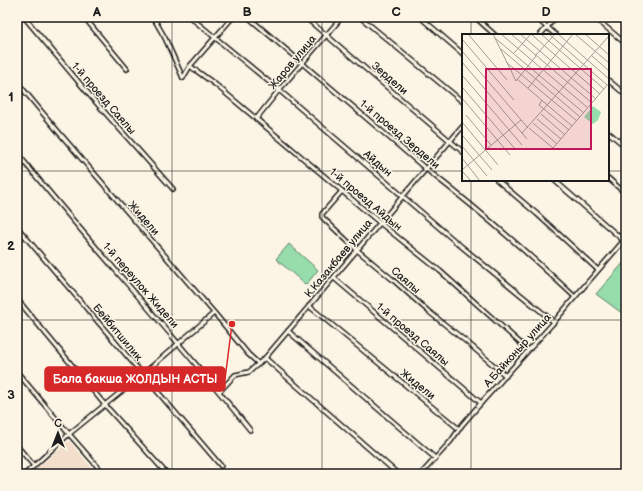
<svg xmlns="http://www.w3.org/2000/svg" width="643" height="491" font-family="'Balsamiq Sans',sans-serif">
	<rect width="100%" height="100%" fill="#fcf5e5"/>
	<filter id="ink" filterUnits="userSpaceOnUse"><feTurbulence type="fractalNoise" baseFrequency=".025" numOctaves="2"/><feDisplacementMap in="SourceGraphic" scale="8" xChannelSelector="R" yChannelSelector="G"/><feConvolveMatrix kernelMatrix="1 2 1 2 8 2 1 2 1" color-interpolation-filters="sRGB"/></filter>
	<g filter="url(#ink)">
		<polygon fill="#f2deca" points="69,441 97,474 30,474"/>
		<g fill="#96ddab" stroke="#597c64">
			<polygon points="289,244 318,270 306,285 276,259"/>
			<polygon points="626,260 626,316 596,294"/>
		</g>
		<g fill="none" stroke-linecap="round" stroke-linejoin="round">
			<g stroke="#1c1c1c" stroke-width="6">
				<g id="minor">
					<polyline points="24,17 93,99 173,189"/>
					<polyline points="84,17 127,69"/>
					<polyline points="153,17 165,38 183,78"/>
					<polyline points="190,17 279,90 456,242 554,322"/>
					<path d="M248,17L426,169C478,209 527,252 575,297"/>
					<polyline points="305,17 463,152"/>
					<polyline points="360,17 463,102"/>
					<polyline points="420,17 463,54"/>
					<polyline points="475,17 495,35"/>
					<polyline points="535,17 556,35"/>
					<polyline points="594,17 626,44"/>
					<polyline points="540,35 556,17"/>
					<polyline points="190,66 216,85 380,223 440,271 528,350"/>
					<polyline points="183,78 190,66 233,17"/>
					<polyline points="608,80 626,95"/>
					<polyline points="17,82 56,129 216,315 248,354 259,364"/>
					<polyline points="256,119 279,90 342,17"/>
					<polyline points="608,132 626,147"/>
					<path d="M17,153C93,247 175,336 250,430"/>
					<polyline points="608,178 626,194"/>
					<polyline points="497,180 537,214 598,270"/>
					<polyline points="554,180 624,241"/>
					<polyline points="342,191 322,214 322,217 324,219 357,250 392,279 428,311 468,343 506,376"/>
					<polyline points="17,227 221,466"/>
					<polyline points="334,278 481,403"/>
					<polyline points="17,299 105,405 167,474"/>
					<polyline points="309,306 459,429"/>
					<polyline points="288,331 435,458"/>
					<polyline points="265,358 398,474"/>
					<polyline points="17,372 69,434 104,474"/>
					<polyline points="220,391 235,375 249,372 265,358 426,169 463,126"/>
					<polyline points="17,446 34,466"/>
					<polyline points="25,474 69,434 143,374 214,313"/>
					<polyline points="421,474 451,441 462,425 481,403 554,322 575,297 626,238"/>
				</g>
			</g>
			<use href="#minor" stroke="#fcf5e5" stroke-width="3"/>
		</g>
	</g>
	<path fill="none" stroke="#1c1c1c" stroke-width="1" stroke-opacity="0.55" d="M172,17V474M322,17V474M471,17V35M17,171H463M608,171H626M471,180V474M17,320H626"/>
	<g text-anchor="middle" stroke-width="3" stroke-linejoin="round" paint-order="stroke">
		<g font-size="11" fill="#1c1c1c" stroke="#fcf5e5">
			<text transform="translate(292 62) rotate(-50)" y="4">Жаров улица</text>
			<text transform="translate(390 78) rotate(41)" y="4">Зердели</text>
			<text transform="translate(104 98) rotate(49)" y="4">1-й проезд Саялы</text>
			<text transform="translate(400 134) rotate(40)" y="4">1-й проезд Зердели</text>
			<text transform="translate(378 163) rotate(41)" y="4">Айдын</text>
			<text transform="translate(366 199) rotate(40)" y="4">1-й проезд Айдын</text>
			<text transform="translate(144 218) rotate(49)" y="4">Жидели</text>
			<text transform="translate(338 258) rotate(-50)" y="4">К.Казакбаев улица</text>
			<text transform="translate(406 280) rotate(41)" y="4">Саялы</text>
			<text transform="translate(141 285) rotate(49)" y="4">1-й переулок Жидели</text>
			<text transform="translate(118 332) rotate(50)" y="4">Бейбитшилик</text>
			<text transform="translate(413 334) rotate(40)" y="4">1-й проезд Саялы</text>
			<text transform="translate(517 350) rotate(-48)" y="4">А.Байконыр улица</text>
			<text transform="translate(418 384) rotate(39)" y="4">Жидели</text>
		</g>
	</g>
	<g transform="translate(462 34)">
		<rect width="147" height="147" fill="#fcf5e5"/>
		<path d="M131,72L139,78L136,86L131,90L122,83Z" fill="#96ddab"/>
		<path fill="none" stroke="#a29e95" stroke-width="1" d="M6,0L45,46M31,0L54,47L74,22M39,0L126,74M49,0L130,69M58,0L134,65M69,0L138,60M79,0L142,55M87,0L145,51M96,0L147,45M113,0L147,29M123,0L147,21M33,4L122,79M0,5L52,66M39,15L118,83M0,17L66,94M52,19L69,0M129,21L147,37M73,22L93,0M0,28L65,105M44,28L115,87M0,41L60,111M55,45L110,92M0,53L54,116M66,54L111,0M0,64L48,121M80,66L77,71L107,96M79,80L103,101M4,81L29,111M75,85L99,105M0,88L36,131M71,89L95,110M67,94L91,114L147,49M60,99L147,2M0,101L30,136M0,112L25,142M0,124L18,147M0,136L59,86M0,137L9,147"/>
		<path fill="#c2185b" fill-opacity="0.15" stroke="#c2185b" stroke-width="2" d="M24,35H129V115H24Z"/>
		<rect width="147" height="147" fill="none" stroke="#1c1c1c" stroke-width="2"/>
	</g>
	<path fill="none" stroke="#d62828" stroke-width="1.5" d="M232 324L225 379"/>
	<circle fill="#d62828" stroke="#fcf5e5" stroke-width="1.5" cx="232" cy="324" r="4"/>
	<rect fill="#d62828" stroke="#d62828" stroke-width="1.5" x="45" y="367" width="180" height="24" rx="4"/>
	<g font-size="12" text-anchor="middle" font-weight="bold" fill="#fff">
		<text x="135" y="383">Бала бакша ЖОЛДЫН АСТЫ</text>
	</g>
	<rect width="643" height="491" fill="none" stroke="#fcf5e5" stroke-width="44"/>
	<g transform="translate(58 433)" stroke="#fcf5e5" stroke-width="3" paint-order="stroke">
	<path d="M0-3L7 15L0 10L-7 15Z" fill="#1c1c1c"/>
	<text y="-6" font-size="11" font-weight="bold" text-anchor="middle" fill="#1c1c1c">С</text>
	</g>
	<rect x="22" y="22" width="599" height="447" fill="none" stroke="#1c1c1c" stroke-width="1.5"/>
	<g font-size="13" text-anchor="middle" font-weight="bold" fill="#1c1c1c">
		<text x="97" y="16">A</text>
		<text x="247" y="16">B</text>
		<text x="396" y="16">C</text>
		<text x="546" y="16">D</text>
		<text x="11" y="101">1</text>
		<text x="11" y="250">2</text>
		<text x="11" y="399">3</text>
	</g>
</svg>
